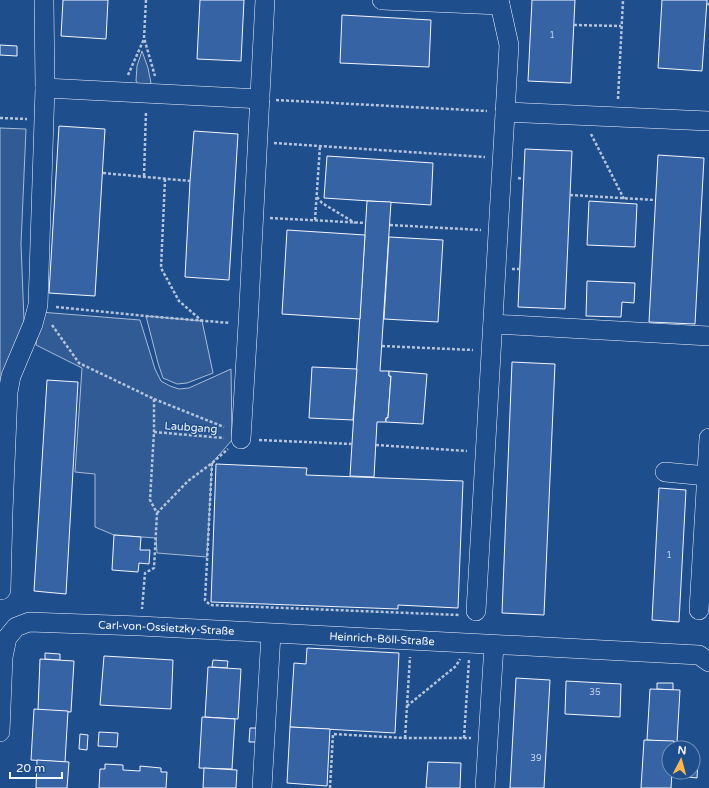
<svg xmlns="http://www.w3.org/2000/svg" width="709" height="788" font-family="'Varela Round',sans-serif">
	<rect width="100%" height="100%" fill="#1f4e8c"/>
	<g fill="#305b95" stroke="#a8bbd7">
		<polygon points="142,51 148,68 151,83 147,89 141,88 136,81 137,66"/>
		<polygon points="0,128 26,129 21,244 24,321 15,352 0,390"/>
		<polygon points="40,312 140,320 155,369 161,381 170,386 179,389 189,388 231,369 232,440 212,463 207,557 157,553 156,538 114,535 95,527 95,474 75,472 82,368 36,345"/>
		<polygon points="146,316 202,321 213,373 187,383 177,384 163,378 158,363"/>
	</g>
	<g fill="#3563a3" stroke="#f2f6ff">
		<polygon points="63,0 108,0 106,39 61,36"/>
		<polygon points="200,0 244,0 241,61 197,59"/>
		<polygon points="532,0 575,0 571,83 528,81"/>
		<polygon points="662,0 707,0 702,71 658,68"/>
		<polygon points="342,15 431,20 429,67 340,63"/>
		<polygon points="0,45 17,46 17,56 0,55"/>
		<polygon points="59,126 105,129 95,296 49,293"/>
		<polygon points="194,131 238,134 229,280 185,277 190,181"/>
		<polygon points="525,149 572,151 565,309 518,307"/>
		<polygon points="658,155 704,158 695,324 649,322"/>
		<polygon points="327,156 433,163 431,205 324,198"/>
		<polygon points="367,201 391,202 380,371 389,371 389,376 391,376 388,418 386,418 386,422 377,422 374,477 350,476"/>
		<polygon points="589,201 637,204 635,247 587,245"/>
		<polygon points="287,230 365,235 360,319 282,314"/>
		<polygon points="389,237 443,240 438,322 384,319"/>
		<polygon points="587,281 635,283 634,303 622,302 621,317 586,316"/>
		<polygon points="512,362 555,364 544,615 502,613"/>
		<polygon points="312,367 357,369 353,420 309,418"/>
		<polygon points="389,371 427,374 423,424 386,422 386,418 388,418 391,376 389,376"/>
		<polygon points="47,380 78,382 66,594 34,591"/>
		<polygon points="216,464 307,468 306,475 463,481 458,608 398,605 398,609 211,602"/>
		<polygon points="659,488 686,490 679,622 652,620"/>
		<polygon points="114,535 141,537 140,550 150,550 149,564 139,563 138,572 112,570"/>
		<polygon points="307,648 399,653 395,733 290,727 294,663 306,664"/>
		<polygon points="45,653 60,654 60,660 45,659"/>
		<polygon points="104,656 173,660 171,709 100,705"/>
		<polygon points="40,659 74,661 71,712 38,710"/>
		<polygon points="213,660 228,661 227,668 212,667"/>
		<polygon points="208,667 241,669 238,719 205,717"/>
		<polygon points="516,678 550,680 544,788 510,788"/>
		<polygon points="566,681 621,684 620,717 565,714"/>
		<polygon points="657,683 673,683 673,690 657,689"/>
		<polygon points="650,689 680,690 677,742 647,740"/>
		<polygon points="34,709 68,711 65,762 31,760"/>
		<polygon points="202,717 235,719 232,769 199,768"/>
		<polygon points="290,727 330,729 327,786 287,783"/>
		<polygon points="250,728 257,728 257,742 249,742"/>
		<polygon points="99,732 118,733 117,747 98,746"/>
		<polygon points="80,734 88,735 87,750 79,749"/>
		<polygon points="644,740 674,741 673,748 669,748 669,772 672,772 671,788 641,788"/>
		<polygon points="37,760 69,762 67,788 36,788"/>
		<polygon points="428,762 461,763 460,788 426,788"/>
		<polygon points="693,762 698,763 697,778 688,777 688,772 693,772"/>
		<polygon points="105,764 123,765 123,770 140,771 140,766 161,768 161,772 167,772 166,788 99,788 100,769 105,769"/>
		<polygon points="204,768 237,770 236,788 203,788"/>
	</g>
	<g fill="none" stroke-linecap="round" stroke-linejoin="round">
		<g stroke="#f2f6ff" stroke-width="20">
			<g id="minor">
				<polyline points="382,0 500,5"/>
				<polyline points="45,88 260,99"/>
				<polyline points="505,112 709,121"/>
				<polyline points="493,324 709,336"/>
				<polyline points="241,439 248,324 265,0"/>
				<polyline points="665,472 707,476 709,477"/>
				<polyline points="1,590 3,512 8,392 11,376 33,324 38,305 45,88 44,0"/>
				<polyline points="699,610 709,438"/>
				<polyline points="476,611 509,45 499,0"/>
				<path id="s1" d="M0,732L3,657L7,638L16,627L29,622L140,626L699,655L709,662"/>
				<polyline points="262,788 271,634"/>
				<polyline points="485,788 494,645"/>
			</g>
		</g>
		<g stroke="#b3c4dc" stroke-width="2.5" stroke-dasharray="3 2" stroke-linecap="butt">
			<polyline points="146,0 144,38 155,76"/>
			<polyline points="707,4 709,4"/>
			<polyline points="574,25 621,26"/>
			<polyline points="128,75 144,39"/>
			<polyline points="618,99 623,0"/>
			<polyline points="276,100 487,111"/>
			<polyline points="0,118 27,119"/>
			<polyline points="591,134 624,199"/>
			<polyline points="274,143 485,157"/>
			<polyline points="103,173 190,181"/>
			<polyline points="144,176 146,111"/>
			<polyline points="518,178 524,179"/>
			<polyline points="165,179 161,268 179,301 202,321"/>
			<polyline points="570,195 655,200"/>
			<polyline points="317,197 322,203 355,223"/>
			<polyline points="270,218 366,223"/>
			<polyline points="315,220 320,146"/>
			<polyline points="390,225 481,230"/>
			<polyline points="512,269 520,269"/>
			<polyline points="56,307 146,316 230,323"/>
			<polyline points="52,325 79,363 154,399 154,432 150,500 157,513 154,568 145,573 142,609"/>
			<polyline points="382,346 473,350"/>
			<polyline points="154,399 224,427"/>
			<polyline points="154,432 224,438"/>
			<polyline points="259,440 352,444"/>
			<polyline points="376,445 467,451"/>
			<polyline points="212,463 205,600 210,605 459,615"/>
			<polyline points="157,513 188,481 212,463 228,449"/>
			<polyline points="407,706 456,666 460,659"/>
			<polyline points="405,738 410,657"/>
			<polyline points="464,738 469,660"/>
			<polyline points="330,788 333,734 405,738 471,738"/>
		</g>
		<use href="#minor" stroke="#1f4e8c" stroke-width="19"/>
	</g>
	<g text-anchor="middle" stroke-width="3" stroke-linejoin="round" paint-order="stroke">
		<g font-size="9" fill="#c3d1e8">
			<text x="552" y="38">1</text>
			<text x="669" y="558">1</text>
			<text x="595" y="695">35</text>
			<text x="536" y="761">39</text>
		</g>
		<g font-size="11" fill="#f2f6ff" stroke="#1f4e8c">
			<text transform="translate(191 427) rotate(4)" y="4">Laubgang</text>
			<text dy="4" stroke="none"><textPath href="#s1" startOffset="260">Carl-von-Ossietzky-Straße</textPath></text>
			<text dy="4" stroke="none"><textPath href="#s1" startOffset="476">Heinrich-Böll-Straße</textPath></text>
		</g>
	</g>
	<g transform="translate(681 760) rotate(6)"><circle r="19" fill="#1f4e8c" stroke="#7391ba"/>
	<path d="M0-3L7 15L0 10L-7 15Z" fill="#ffb74d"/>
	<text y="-6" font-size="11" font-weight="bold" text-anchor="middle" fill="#f2f6ff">N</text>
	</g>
	<path d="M10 772v6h52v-6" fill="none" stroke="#f2f6ff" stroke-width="2"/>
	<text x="16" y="772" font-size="12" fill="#f2f6ff" stroke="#1f4e8c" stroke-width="3" paint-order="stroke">20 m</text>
</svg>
